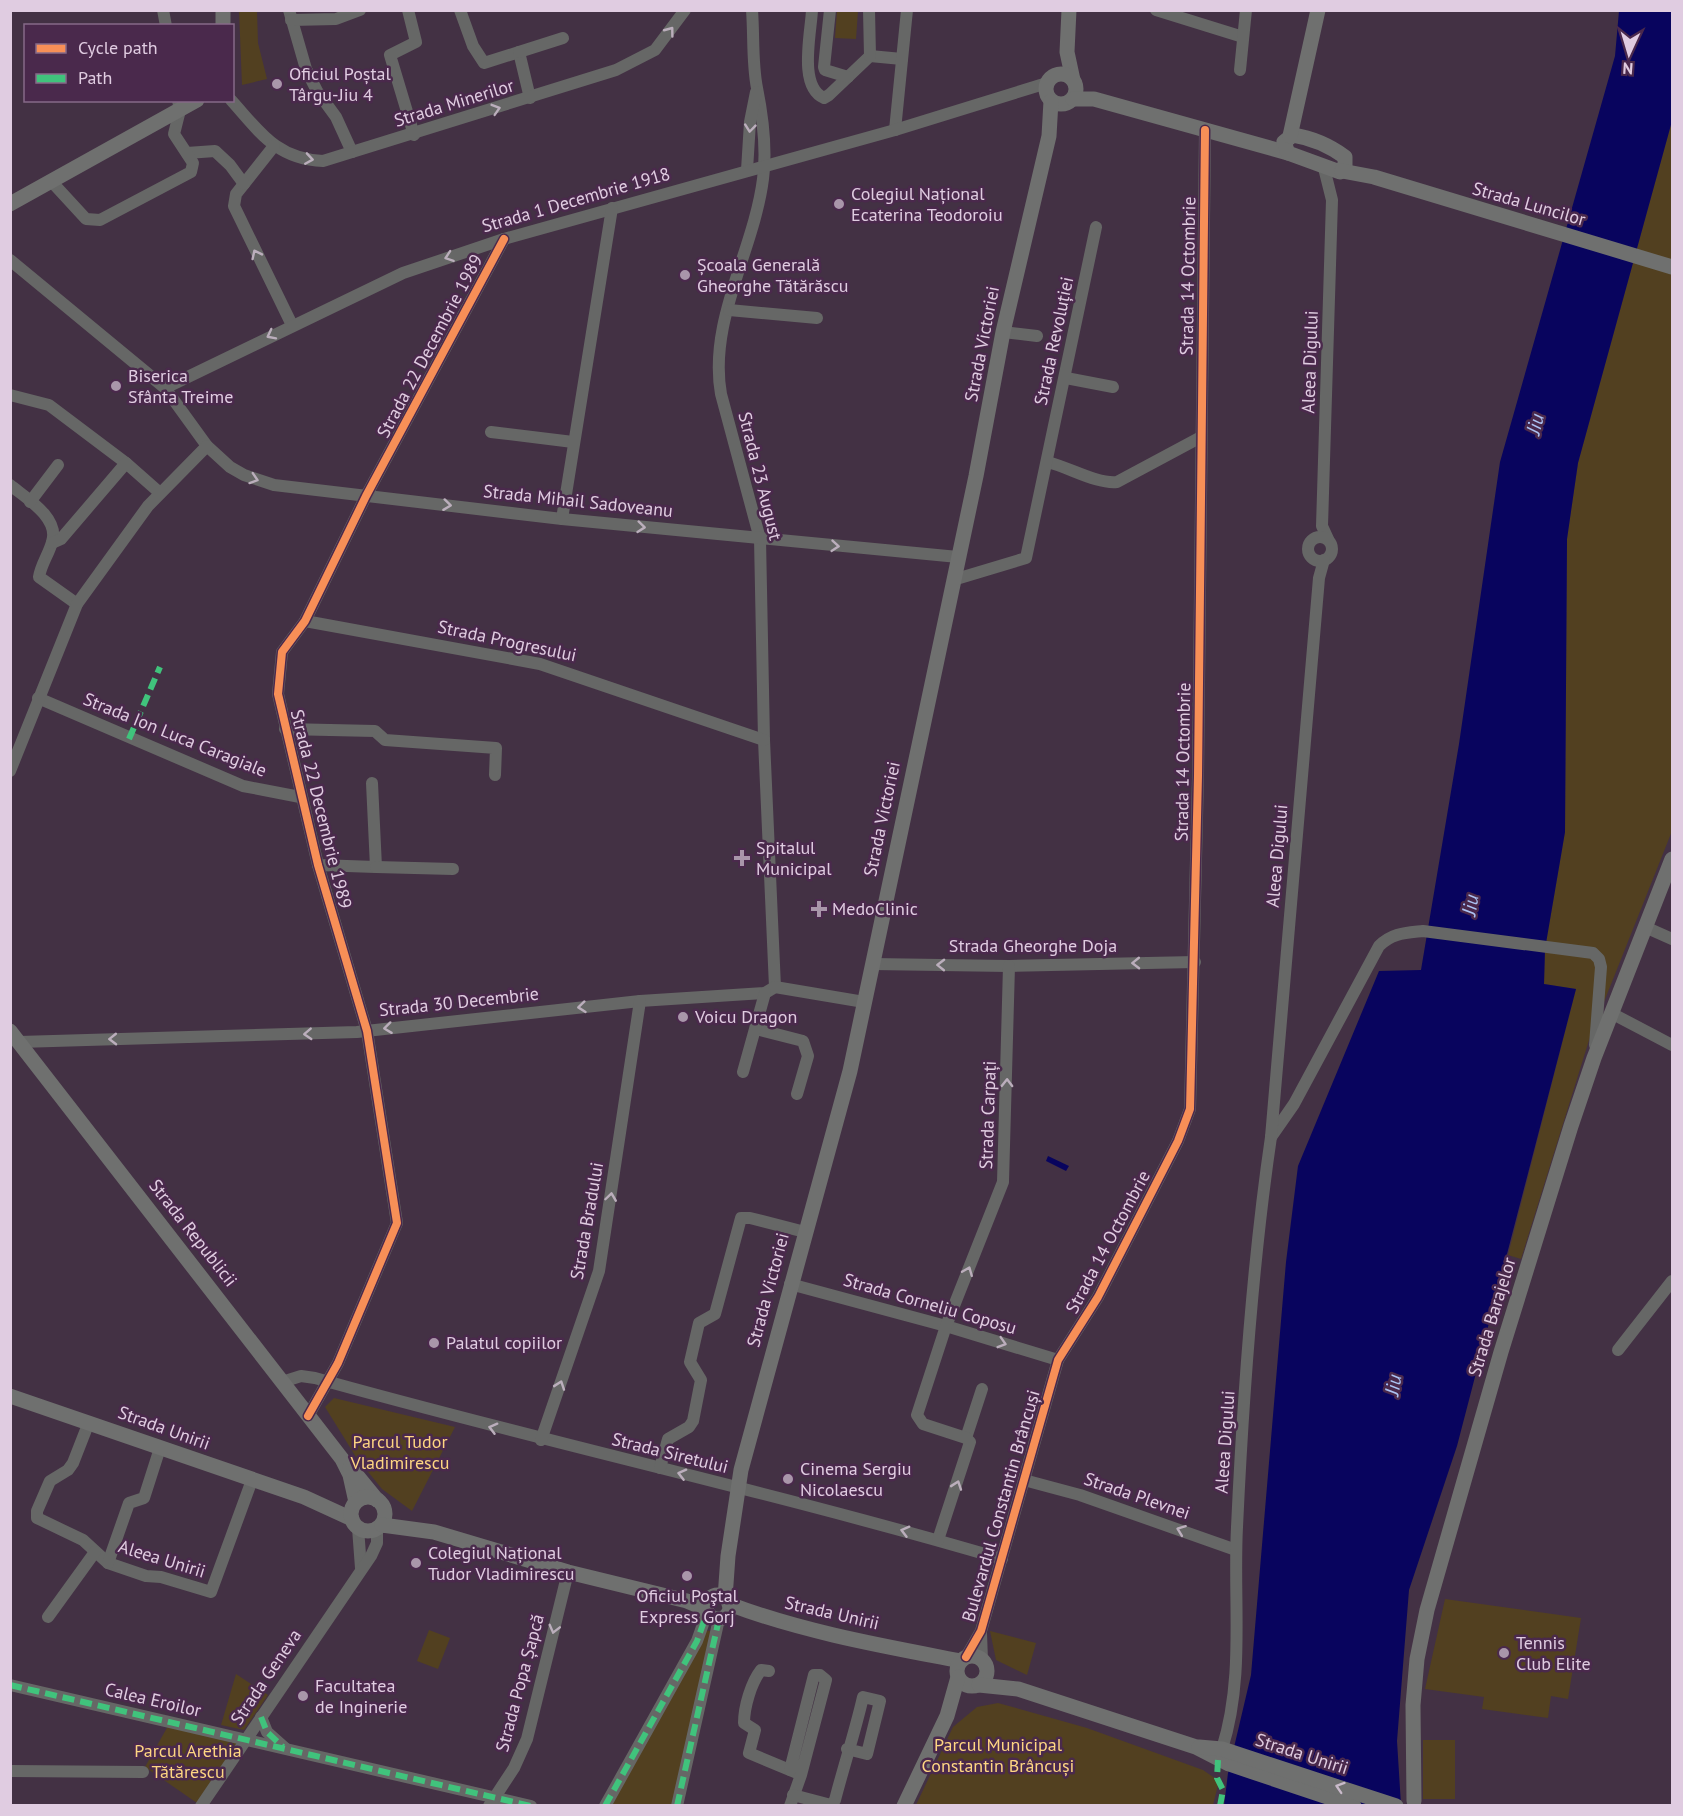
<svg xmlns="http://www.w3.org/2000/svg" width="1683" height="1816" font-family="'PT Sans',sans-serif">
	<rect width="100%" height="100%" fill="#433144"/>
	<g fill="#524020">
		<polygon points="239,11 257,11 258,43 267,79 242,85"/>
		<polygon points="837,11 858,11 856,39 835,38"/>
		<polygon points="1672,121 1672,831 1590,1037 1521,1259 1508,1255 1576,989 1544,984 1545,949 1565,832 1567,539 1578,463"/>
		<polygon points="334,1398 455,1427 412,1511 382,1489 356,1457 325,1407"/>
		<polygon points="1445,1599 1581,1618 1568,1699 1551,1696 1548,1718 1482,1709 1484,1697 1425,1689"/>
		<polygon points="429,1630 450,1638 438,1669 417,1661"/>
		<polygon points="701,1630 711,1631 672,1805 599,1806"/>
		<polygon points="990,1631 1036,1643 1027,1675 996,1660"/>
		<polygon points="236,1674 268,1695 244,1730 221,1725"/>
		<polygon points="998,1703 1087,1728 1203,1770 1219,1781 1213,1805 916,1805 953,1727 977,1707"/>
		<polygon points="168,1726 237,1743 197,1803 145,1767"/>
		<rect x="1423" y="1740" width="32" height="59"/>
	</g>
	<g fill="#08045e">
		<polygon points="1619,11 1672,11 1672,121 1578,463 1567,539 1565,832 1545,949 1544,984 1576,989 1457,1446 1409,1590 1397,1741 1401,1805 1224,1806 1228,1773 1251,1675 1286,1262 1298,1166 1379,971 1421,970 1459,744 1500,462 1615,56"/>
		<polygon points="1048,1156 1069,1166 1066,1171 1046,1161"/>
	</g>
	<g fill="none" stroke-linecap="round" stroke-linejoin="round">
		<g stroke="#666766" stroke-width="12">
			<polyline points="163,10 166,26"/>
			<polyline points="289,10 306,69 317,91 336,117 352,152"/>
			<polyline points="408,10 416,42 390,55 414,135"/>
			<polyline points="460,10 473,46 484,63 519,52 530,98"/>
			<path d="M752,10C754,36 752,63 757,88C763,118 767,149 763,179C754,250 708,321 721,394L760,539L764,740L775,987"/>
			<path d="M812,10C811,33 798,87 824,98L829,95L870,56L902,59"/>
			<polyline points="830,10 824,67 825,70 848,77"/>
			<polyline points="869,10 870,56"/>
			<polyline points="1156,10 1243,37"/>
			<polyline points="291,20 336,19 360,10"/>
			<polyline points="519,52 563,38"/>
			<polyline points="1240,70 1246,10"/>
			<path d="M231,100C259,131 276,159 323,161L616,70L655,50L685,10"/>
			<polyline points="895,130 907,10"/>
			<polyline points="274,146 236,194 234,206 292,325"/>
			<polyline points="187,153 215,151 230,165 244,184"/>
			<polyline points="1324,168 1332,200 1322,526 1328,539"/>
			<polyline points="747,170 750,122 756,92"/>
			<polyline points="51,181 86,219 100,220 191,172 193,163 174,134 180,110 178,100"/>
			<polyline points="10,260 165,388 207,446 230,467 244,475 274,485 562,519 958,557"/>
			<polyline points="729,310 817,318"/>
			<polyline points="1003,332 1037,336"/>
			<polyline points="1066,378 1113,387"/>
			<polyline points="165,388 403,273 504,239 895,130 1047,83"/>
			<polyline points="10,395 49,405 126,463 160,493"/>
			<polyline points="491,432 573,442"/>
			<path d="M1047,462C1069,467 1096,484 1117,482L1201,437"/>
			<path d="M10,485C26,498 60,518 52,542C49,554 41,564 39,577L77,604"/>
			<polyline points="30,502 58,465"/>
			<polyline points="562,519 612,208"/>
			<circle cx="1320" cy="549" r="12"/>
			<polyline points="52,543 61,539 126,463"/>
			<polyline points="953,580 1026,558 1096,227"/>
			<polyline points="305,621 540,664 764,740"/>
			<polyline points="38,698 243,786 300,797"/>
			<polyline points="285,729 375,731 385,740 496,748 495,775"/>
			<polyline points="10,771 77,604 148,506 207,446"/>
			<polyline points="318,865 376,867 372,783"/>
			<polyline points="376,867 453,869"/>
			<polyline points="1645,927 1672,939"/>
			<polyline points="872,964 1009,966 1195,962"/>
			<polyline points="1611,1013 1672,1045"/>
			<polyline points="756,1029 803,1041 808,1056 797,1094"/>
			<polyline points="19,1042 357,1032 640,1001 765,993 775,987 864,1002"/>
			<polyline points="743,1072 765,993"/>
			<path d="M1271,1137L1294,1104L1379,946C1392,933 1405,933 1423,931L1593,953L1599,959L1601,967L1595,1045"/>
			<polyline points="790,1284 946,1326 1058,1360"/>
			<polyline points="1618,1350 1672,1281"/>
			<path d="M282,1382L301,1376L315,1378C543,1442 774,1492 1002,1559"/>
			<polyline points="308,1416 338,1363 397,1223 367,1031 318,865 278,694 282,652 305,621 366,496 504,239"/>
			<polyline points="89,1422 73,1463 68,1470 50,1481 37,1511 37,1518 83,1540 108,1563 146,1576 161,1577 211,1592 252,1480"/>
			<polyline points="966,1438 982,1389"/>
			<polyline points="541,1440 599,1271 640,1001"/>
			<polyline points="660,1468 668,1439 689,1427 693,1421 701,1380 690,1362 699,1323 715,1314 741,1218 750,1218 805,1232"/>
			<polyline points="1024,1480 1080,1495 1236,1550"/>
			<polyline points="358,1528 361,1568"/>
			<polyline points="938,1540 970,1442 966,1438 923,1424 917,1415 946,1326 1003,1182 1009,966"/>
			<polyline points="108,1563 129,1503 144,1498 160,1448"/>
			<polyline points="48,1617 95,1552"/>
			<polyline points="981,1633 982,1660"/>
			<polyline points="966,1657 981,1631 1058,1360 1098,1297 1178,1141 1190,1109 1198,776 1205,130"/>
			<path d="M769,1671L761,1670C751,1683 744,1707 744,1723L755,1730L749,1753L797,1773"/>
			<polyline points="10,1685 531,1806"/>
			<polyline points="261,1717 267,1732 285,1748"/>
			<path d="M1222,1749C1245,1677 1233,1601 1237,1527C1243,1397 1252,1266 1271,1137L1319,578L1324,560"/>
			<polyline points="790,1770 814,1675 820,1675 826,1680 801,1775 790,1806"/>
			<polyline points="10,1771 143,1772"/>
			<path d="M793,1795L831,1805L835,1800C844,1765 855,1732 863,1697L880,1701L867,1754L847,1749"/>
			<polyline points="201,1806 371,1556 377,1543 377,1529"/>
			<polyline points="489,1806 514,1768 527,1739 568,1572"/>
			<polyline points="605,1806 697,1641 707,1613"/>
			<polyline points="677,1806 719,1619"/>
		</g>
		<g stroke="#6f706f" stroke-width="15">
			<polyline points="223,10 223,26"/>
			<polyline points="1069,10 1067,52 1073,80"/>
			<circle cx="1061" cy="89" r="15"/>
			<polyline points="1073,99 1094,99 1288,153"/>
			<path d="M1293,135C1312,138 1330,146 1345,157V169L1340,172L1288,153L1284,142Z"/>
			<polyline points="1290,136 1318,10"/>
			<polyline points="1342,171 1374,177 1672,267"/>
			<polyline points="10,204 197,100"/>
			<polyline points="10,1031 342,1459 350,1475 356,1502"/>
			<polyline points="10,1396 304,1497 352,1519"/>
			<polyline points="350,1467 377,1500"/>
			<circle cx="368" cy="1514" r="17"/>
			<polyline points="382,1525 434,1532 568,1572 687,1601 706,1609"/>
			<circle cx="718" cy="1607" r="12"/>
			<polyline points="725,1598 728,1556 741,1470 850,1071 976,476 1003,332 1049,136 1051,101"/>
			<path d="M729,1604C803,1632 883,1646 961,1661"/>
			<circle cx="972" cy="1671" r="15"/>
			<polyline points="979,1685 1018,1689 1196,1747 1229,1764 1354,1806"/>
			<polyline points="1199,1747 1222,1749 1396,1806"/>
			<polyline points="1414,1801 1413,1705 1417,1659 1427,1610 1501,1352 1571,1126 1594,1058 1672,859"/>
			<polyline points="904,1806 947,1716 958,1677"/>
		</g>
		<g stroke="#40c37c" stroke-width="6" stroke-dasharray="12 6" stroke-linecap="butt">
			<polyline points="129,739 160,667"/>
			<polyline points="10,1685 531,1806"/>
			<polyline points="261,1717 267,1732 283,1747"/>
			<polyline points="1218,1760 1217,1778 1223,1790 1220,1806"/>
			<polyline points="605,1806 697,1641 707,1613"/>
			<polyline points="677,1806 719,1619"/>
		</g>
		<g stroke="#4a294c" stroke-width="11">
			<g id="cycleway">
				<polyline points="308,1416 338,1363 397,1223 367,1031 318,865 278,694 282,652 305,621 366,496 504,239"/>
				<polyline points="966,1657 981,1631 1058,1360 1098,1297 1178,1141 1190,1109 1198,776 1205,130"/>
			</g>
		</g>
		<use href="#cycleway" stroke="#f78f57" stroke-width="8"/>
	</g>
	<defs><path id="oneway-chevron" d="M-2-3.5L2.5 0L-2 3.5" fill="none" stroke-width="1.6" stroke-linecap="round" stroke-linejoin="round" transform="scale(1.5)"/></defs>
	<g stroke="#bbaebc">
		<use href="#oneway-chevron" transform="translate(670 31) rotate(-53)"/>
		<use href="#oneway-chevron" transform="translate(496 109) rotate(-17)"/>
		<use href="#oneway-chevron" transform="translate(750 128) rotate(96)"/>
		<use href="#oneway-chevron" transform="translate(309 159) rotate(9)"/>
		<use href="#oneway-chevron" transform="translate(256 254) rotate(-116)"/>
		<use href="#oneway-chevron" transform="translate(449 257) rotate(161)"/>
		<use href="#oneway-chevron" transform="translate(271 335) rotate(153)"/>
		<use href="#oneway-chevron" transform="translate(254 479) rotate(18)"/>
		<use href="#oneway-chevron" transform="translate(447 505) rotate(7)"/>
		<use href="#oneway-chevron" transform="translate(641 527) rotate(6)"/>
		<use href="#oneway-chevron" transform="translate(835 546) rotate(5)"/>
		<use href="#oneway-chevron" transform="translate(1136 963) rotate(179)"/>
		<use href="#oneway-chevron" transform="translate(941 965) rotate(-179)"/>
		<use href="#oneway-chevron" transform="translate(582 1007) rotate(174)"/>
		<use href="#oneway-chevron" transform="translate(388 1028) rotate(173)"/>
		<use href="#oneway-chevron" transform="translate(308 1034) rotate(177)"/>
		<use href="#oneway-chevron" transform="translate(113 1039) rotate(179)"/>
		<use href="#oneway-chevron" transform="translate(1007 1083) rotate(-89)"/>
		<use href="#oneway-chevron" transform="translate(611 1197) rotate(-82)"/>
		<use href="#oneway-chevron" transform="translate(968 1271) rotate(-68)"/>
		<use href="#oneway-chevron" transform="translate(1002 1343) rotate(17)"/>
		<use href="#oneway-chevron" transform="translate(560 1385) rotate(-71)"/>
		<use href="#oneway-chevron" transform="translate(493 1428) rotate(-165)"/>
		<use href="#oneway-chevron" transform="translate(682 1474) rotate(-166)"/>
		<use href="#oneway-chevron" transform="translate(957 1485) rotate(-71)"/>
		<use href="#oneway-chevron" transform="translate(1181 1530) rotate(-159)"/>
		<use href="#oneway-chevron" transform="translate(905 1531) rotate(-165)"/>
		<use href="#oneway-chevron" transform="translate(554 1629) rotate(104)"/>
	</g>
	<use stroke="#c9baca" href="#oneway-chevron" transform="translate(1340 1787) rotate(-162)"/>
	<g fill="#a996aa" stroke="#4a294c" stroke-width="2">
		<circle cx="277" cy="84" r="6"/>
		<circle cx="839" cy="204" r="6"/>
		<circle cx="685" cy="275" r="6"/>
		<circle cx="116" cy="386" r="6"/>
		<path d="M739 849h6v6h6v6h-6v6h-6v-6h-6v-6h6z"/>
		<path d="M816 900h6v6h6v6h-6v6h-6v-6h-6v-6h6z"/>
		<circle cx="683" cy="1017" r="6"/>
		<circle cx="434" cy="1343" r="6"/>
		<circle cx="788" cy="1479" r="6"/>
		<circle cx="416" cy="1563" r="6"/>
		<circle cx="687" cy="1576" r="6"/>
		<circle cx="1504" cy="1653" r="6"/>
		<circle cx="303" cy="1696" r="6"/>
	</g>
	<g text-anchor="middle" stroke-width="5" stroke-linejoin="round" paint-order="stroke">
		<g font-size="18" fill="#e0cce1" stroke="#4a294c" text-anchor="start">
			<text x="289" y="80">Oficiul Poștal<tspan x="289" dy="21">Târgu-Jiu 4</tspan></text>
			<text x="851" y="200">Colegiul Național<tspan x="851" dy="21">Ecaterina Teodoroiu</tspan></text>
			<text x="697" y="271">Școala Generală<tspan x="697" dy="21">Gheorghe Tătărăscu</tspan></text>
			<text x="128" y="382">Biserica<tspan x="128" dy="21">Sfânta Treime</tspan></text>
			<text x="756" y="854">Spitalul<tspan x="756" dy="21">Municipal</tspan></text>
			<text x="832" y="915">MedoClinic</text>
			<text x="695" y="1023">Voicu Dragon</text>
			<text x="446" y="1349">Palatul copiilor</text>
			<text x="800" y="1475">Cinema Sergiu<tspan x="800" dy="21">Nicolaescu</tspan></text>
			<text x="428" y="1559">Colegiul Național<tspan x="428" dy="21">Tudor Vladimirescu</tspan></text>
			<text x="687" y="1602" text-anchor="middle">Oficiul Poştal<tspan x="687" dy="21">Express Gorj</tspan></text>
			<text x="1516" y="1649">Tennis<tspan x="1516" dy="21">Club Elite</tspan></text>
			<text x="315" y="1692">Facultatea<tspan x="315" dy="21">de Inginerie</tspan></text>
		</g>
		<g font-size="18" fill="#e0cce1" stroke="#4a294c">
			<text transform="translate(454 103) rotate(-17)" y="6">Strada Minerilor</text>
			<text transform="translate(576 200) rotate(-16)" y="6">Strada 1 Decembrie 1918</text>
			<text transform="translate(1529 204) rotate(16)" y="6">Strada Luncilor</text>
			<text transform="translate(1188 276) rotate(-89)" y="6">Strada 14 Octombrie</text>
			<text transform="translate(1054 341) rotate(-78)" y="6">Strada Revoluției</text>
			<text transform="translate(982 344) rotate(-79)" y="6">Strada Victoriei</text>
			<text transform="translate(430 346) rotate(-62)" y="6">Strada 22 Decembrie 1989</text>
			<text transform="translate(1310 362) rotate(-88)" y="6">Aleea Digului</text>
			<text transform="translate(760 476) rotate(76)" y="6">Strada 23 August</text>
			<text transform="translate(578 501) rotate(6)" y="6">Strada Mihail Sadoveanu</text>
			<text transform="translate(507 641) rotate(12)" y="6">Strada Progresului</text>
			<text transform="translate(175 735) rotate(22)" y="6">Strada Ion Luca Caragiale</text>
			<text transform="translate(1183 762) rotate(-89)" y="6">Strada 14 Octombrie</text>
			<text transform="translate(321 809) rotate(76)" y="6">Strada 22 Decembrie 1989</text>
			<text transform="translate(882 819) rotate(-78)" y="6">Strada Victoriei</text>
			<text transform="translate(1277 856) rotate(-85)" y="6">Aleea Digului</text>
			<text x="1033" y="952">Strada Gheorghe Doja</text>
			<text transform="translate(459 1002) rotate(-6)" y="6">Strada 30 Decembrie</text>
			<text transform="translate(988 1115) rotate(-88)" y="6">Strada Carpați</text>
			<text transform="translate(587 1221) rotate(-80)" y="6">Strada Bradului</text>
			<text transform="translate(193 1233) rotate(52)" y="6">Strada Republicii</text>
			<text transform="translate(1108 1242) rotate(-62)" y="6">Strada 14 Octombrie</text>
			<text transform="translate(768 1290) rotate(-75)" y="6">Strada Victoriei</text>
			<text transform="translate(930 1304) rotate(16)" y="6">Strada Corneliu Coposu</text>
			<text transform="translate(1492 1317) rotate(-73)" y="6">Strada Barajelor</text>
			<text transform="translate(164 1428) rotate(20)" y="6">Strada Unirii</text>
			<text transform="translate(1225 1442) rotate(-86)" y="6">Aleea Digului</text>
			<text transform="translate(670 1453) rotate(14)" y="6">Strada Siretului</text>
			<text transform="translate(1137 1496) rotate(19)" y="6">Strada Plevnei</text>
			<text transform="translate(1001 1506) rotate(-74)" y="6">Bulevardul Constantin Brâncuși</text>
			<text transform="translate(162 1559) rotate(17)" y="6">Aleea Unirii</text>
			<text transform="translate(832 1613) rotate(13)" y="6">Strada Unirii</text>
			<text transform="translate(266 1677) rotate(-56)" y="6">Strada Geneva</text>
			<text transform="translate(520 1683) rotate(-75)" y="6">Strada Popa Șapcă</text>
			<text transform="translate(153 1700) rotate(13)" y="6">Calea Eroilor</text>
			<text transform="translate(1302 1754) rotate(18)" y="6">Strada Unirii</text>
		</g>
		<g font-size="18" fill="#fed682" stroke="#4a294c">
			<text x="400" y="1448">Parcul Tudor<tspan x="400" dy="21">Vladimirescu</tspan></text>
			<text x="998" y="1751">Parcul Municipal<tspan x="998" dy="21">Constantin Brâncuși</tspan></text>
			<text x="188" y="1757">Parcul Arethia<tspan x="188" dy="21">Tătărescu</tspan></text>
		</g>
		<g font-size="20" font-style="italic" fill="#acc3f4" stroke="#4a294c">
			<text transform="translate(1535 424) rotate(-76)" y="7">Jiu</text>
			<text transform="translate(1470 905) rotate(-81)" y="7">Jiu</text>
			<text transform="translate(1393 1385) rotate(-81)" y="7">Jiu</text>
		</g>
	</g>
	<rect width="1683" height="1816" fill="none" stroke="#e0cce1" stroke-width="24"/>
	<rect x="24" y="24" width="210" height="78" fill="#4a294c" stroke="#866a88" stroke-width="1.5"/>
	<rect x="36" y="44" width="30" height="9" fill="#f78f57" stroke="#866a88" stroke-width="1.5"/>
	<text x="78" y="54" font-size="18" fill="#e0cce1">Cycle path</text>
	<rect x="36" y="74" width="30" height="9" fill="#40c37c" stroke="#866a88" stroke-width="1.5"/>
	<text x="78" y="84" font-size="18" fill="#e0cce1">Path</text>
	<g transform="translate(1629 54) rotate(184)" stroke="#4a294c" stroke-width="4.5" paint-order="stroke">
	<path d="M0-4.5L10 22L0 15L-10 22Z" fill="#e0cce1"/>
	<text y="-9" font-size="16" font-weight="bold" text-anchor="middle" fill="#e0cce1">N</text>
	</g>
</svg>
